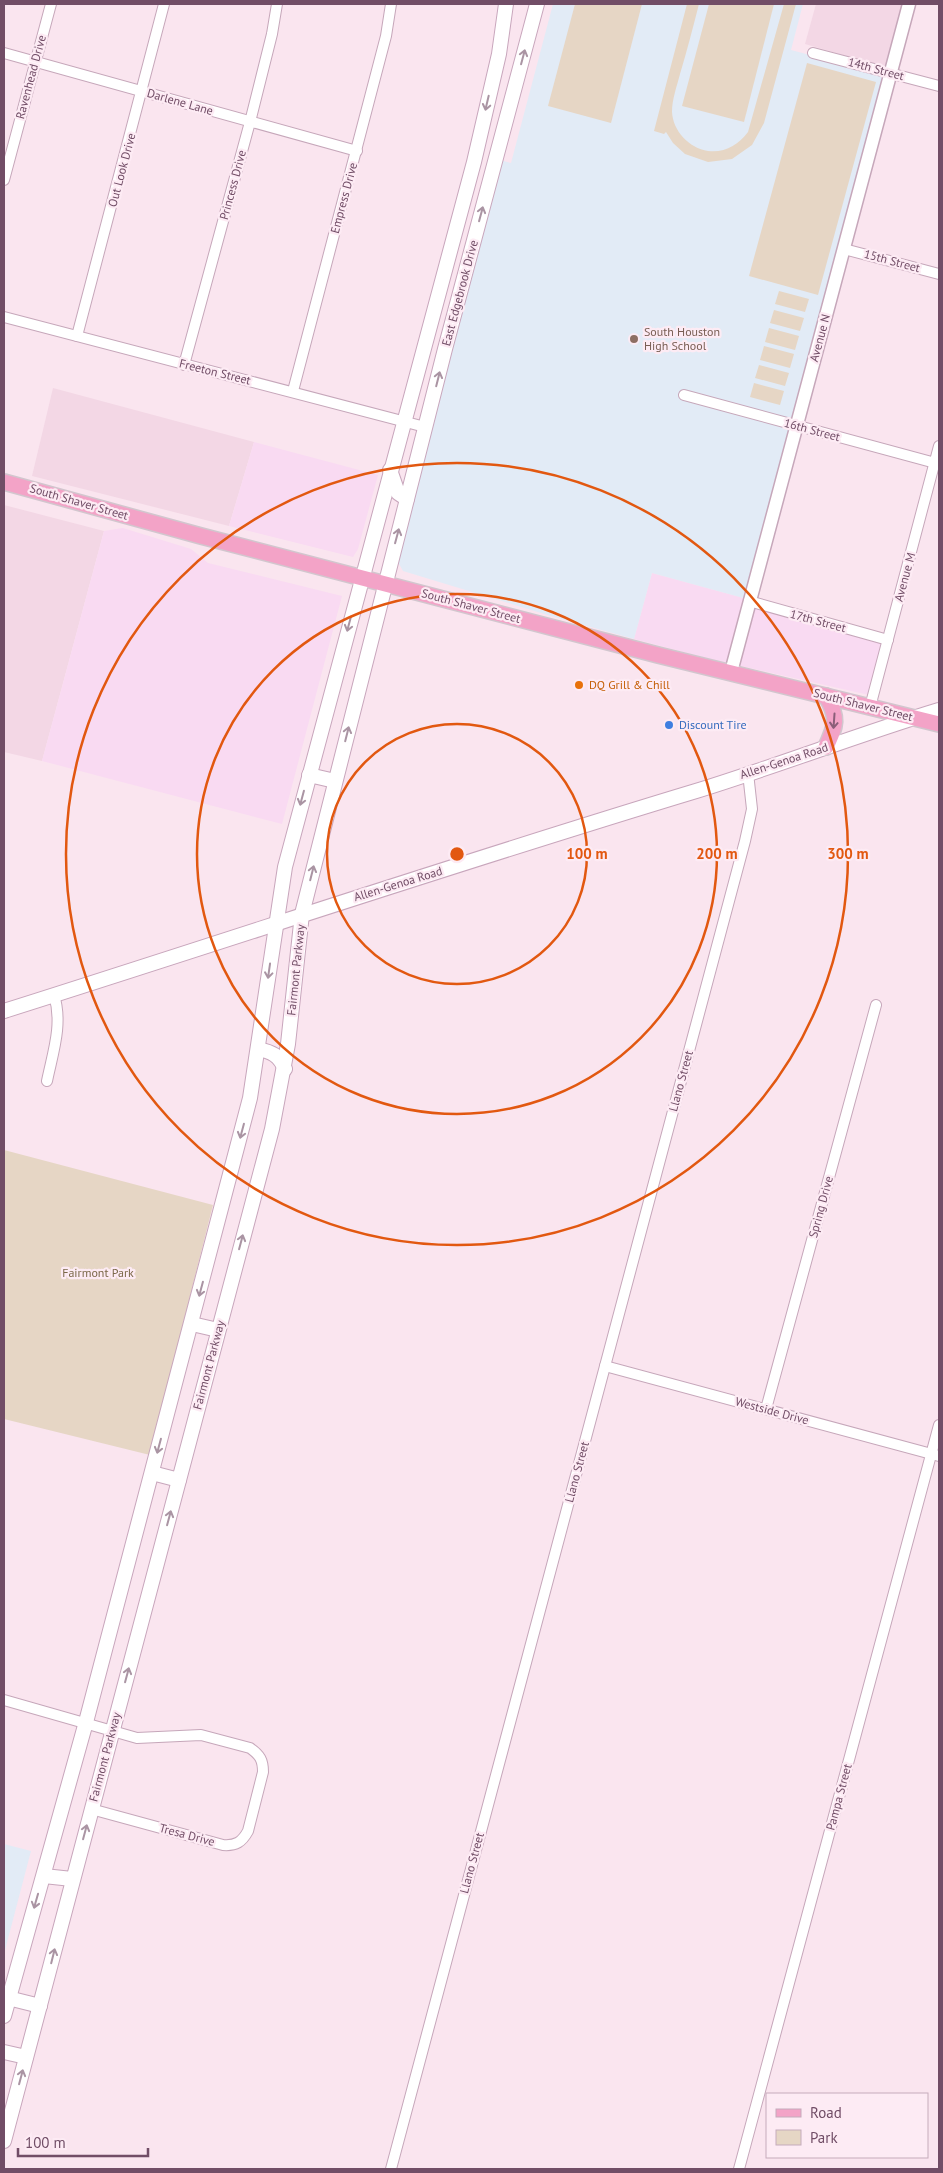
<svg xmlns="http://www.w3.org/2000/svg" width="943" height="2173" font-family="'PT Sans',sans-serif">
	<rect width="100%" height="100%" fill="#fae5ef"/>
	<g fill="#f3d7e5">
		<polygon points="816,4 905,4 888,68 805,44"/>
		<polygon points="53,388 254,442 229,526 32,476"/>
		<polygon points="4,505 104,531 42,761 4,752"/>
	</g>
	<g fill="#f9daf2">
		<polygon points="254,442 378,475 358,549 353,557 229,526"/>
		<polygon points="123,528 191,549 208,563 342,596 282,824 42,761 104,531"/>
		<polygon points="652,573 747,599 729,664 634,639"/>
		<polygon points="752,606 883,643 869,695 737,665"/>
	</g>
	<g fill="#e2ebf6">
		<polygon points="553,4 803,4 791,50 886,75 794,417 790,419 787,427 790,433 747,599 652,573 634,639 551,616 403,571 398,562 500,160 511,163"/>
		<polygon points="4,1844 31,1851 4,1954"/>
	</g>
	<g fill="#e6d6c5">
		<polygon points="575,4 642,4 611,123 548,106"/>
		<path d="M687,4H699C693,27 687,51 680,74C677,86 672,99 672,112C673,131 689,148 708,151C725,153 738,145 748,132L784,4H796L764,123L752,145L732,159L708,162L685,154L673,143L666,132L664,134L654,131Z"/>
		<polygon points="709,4 774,4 744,122 682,106"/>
		<polygon points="807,63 876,82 818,295 749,276"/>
		<polygon points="779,291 809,299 805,312 775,304"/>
		<polygon points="774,310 804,318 800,331 770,323"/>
		<polygon points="769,328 799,336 795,350 765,342"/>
		<polygon points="764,346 794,354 790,368 760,360"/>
		<polygon points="759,365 789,373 785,386 755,378"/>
		<polygon points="754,383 784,391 780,405 750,397"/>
		<polygon points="4,1150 213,1205 150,1455 4,1419"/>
	</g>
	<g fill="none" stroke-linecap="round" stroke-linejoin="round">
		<g stroke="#c6a7ba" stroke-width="12">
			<g id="minor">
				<polyline points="4,53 357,151"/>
				<polyline points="813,53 939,86"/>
				<polyline points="4,180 51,4"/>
				<polyline points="844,249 939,274"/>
				<polyline points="4,317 425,427"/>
				<polyline points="77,336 164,4"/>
				<polyline points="184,365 250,122 272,34 277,4"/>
				<polyline points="293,391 386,36 391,4"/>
				<polyline points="684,395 939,464"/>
				<polyline points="749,601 888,640"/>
				<polyline points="870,707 939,446"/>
				<path d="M47,1081C53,1052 63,1024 54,995"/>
				<polyline points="605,1366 939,1456"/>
				<polyline points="766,1409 876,1005"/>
				<path d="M4,1700L137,1738L201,1735L250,1748C260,1755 263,1760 263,1772L248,1831C242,1842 236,1846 223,1845L91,1809"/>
				<polyline points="391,2169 745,841 752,809 748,773"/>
				<polyline points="739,2169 939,1425"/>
			</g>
		</g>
		<g stroke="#c6a7ba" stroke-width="15">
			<polyline id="tertiary" points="731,672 909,4"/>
		</g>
		<g stroke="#c8a6bc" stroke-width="16">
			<g id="secondary">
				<polyline points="390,470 398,493 407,499"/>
				<polyline points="309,775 335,781"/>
				<path d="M4,1011C235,938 464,861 696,791C777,766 857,735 939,710"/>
				<path d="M258,1049C272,1052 279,1055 285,1069"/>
				<polyline points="192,1324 218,1330"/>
				<polyline points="152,1473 179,1480"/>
				<polyline points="44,1876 72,1879"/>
				<polyline points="8,1998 40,2006"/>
				<polyline points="4,2016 86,1722 250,1098 285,867 474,162 499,54 506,4"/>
				<polyline points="4,2052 26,2057"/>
				<polyline points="4,2141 272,1129 288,1044 302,914 445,349 537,4"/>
			</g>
		</g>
		<g stroke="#d2c6ce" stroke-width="18">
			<g id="primary">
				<polyline points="4,482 201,536 658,655 939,724"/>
				<path d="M826,747C836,725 839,718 826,696"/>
			</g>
		</g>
		<use href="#minor" stroke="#fff" stroke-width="10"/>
		<use href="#tertiary" stroke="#fff" stroke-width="12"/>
		<use href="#secondary" stroke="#fff" stroke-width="14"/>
		<use href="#primary" stroke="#f3a3c7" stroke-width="15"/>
	</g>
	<defs><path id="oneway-shaft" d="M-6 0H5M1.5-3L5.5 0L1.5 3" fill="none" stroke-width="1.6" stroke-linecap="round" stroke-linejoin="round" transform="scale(1.25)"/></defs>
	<g stroke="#aa94a3">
		<use href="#oneway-shaft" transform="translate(523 57) rotate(-75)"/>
		<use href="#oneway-shaft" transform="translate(487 103) rotate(103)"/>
		<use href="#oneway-shaft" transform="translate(481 214) rotate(-75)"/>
		<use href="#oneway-shaft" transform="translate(438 379) rotate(-76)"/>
		<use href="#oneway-shaft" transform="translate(397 536) rotate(-75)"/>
		<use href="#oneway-shaft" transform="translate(349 624) rotate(105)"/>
		<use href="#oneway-shaft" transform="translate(347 734) rotate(-76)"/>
		<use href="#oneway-shaft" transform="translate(302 798) rotate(105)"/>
		<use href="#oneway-shaft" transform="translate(312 873) rotate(-76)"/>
		<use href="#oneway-shaft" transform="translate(269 971) rotate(98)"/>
		<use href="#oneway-shaft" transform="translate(242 1131) rotate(105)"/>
		<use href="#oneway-shaft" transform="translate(241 1242) rotate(-75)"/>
		<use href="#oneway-shaft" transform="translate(201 1289) rotate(105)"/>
		<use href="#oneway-shaft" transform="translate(159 1446) rotate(105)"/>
		<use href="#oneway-shaft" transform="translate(169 1518) rotate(-75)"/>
		<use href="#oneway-shaft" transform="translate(127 1675) rotate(-75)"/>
		<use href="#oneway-shaft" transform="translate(85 1832) rotate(-75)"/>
		<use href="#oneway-shaft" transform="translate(36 1901) rotate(106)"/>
		<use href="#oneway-shaft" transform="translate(53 1956) rotate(-76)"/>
		<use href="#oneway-shaft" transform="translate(21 2077) rotate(-75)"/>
	</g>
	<use stroke="#8b5e79" href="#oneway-shaft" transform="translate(834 721) rotate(94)"/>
	<g fill="none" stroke="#e25810" stroke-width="2.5">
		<circle cx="457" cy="854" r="130"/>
		<circle cx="457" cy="854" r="260"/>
		<circle cx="457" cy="854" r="391"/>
	</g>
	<circle fill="#8d6e63" stroke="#fdebf4" stroke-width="2" cx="634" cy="339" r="5"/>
	<circle fill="#e8710a" stroke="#fdebf4" stroke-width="2" cx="579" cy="685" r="5"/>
	<circle fill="#3f7fe0" stroke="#fdebf4" stroke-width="2" cx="669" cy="725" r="5"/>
	<g text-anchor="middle" stroke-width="4.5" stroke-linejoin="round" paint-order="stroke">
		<g font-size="12" fill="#714d66" stroke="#fdebf4">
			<text transform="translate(876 69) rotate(15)" y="4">14th Street</text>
			<text transform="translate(31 77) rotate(-75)" y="4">Ravenhead Drive</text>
			<text transform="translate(180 102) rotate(16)" y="4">Darlene Lane</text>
			<text transform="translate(122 170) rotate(-75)" y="4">Out Look Drive</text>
			<text transform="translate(233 185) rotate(-75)" y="4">Princess Drive</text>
			<text transform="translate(344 198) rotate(-75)" y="4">Empress Drive</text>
			<text transform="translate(892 261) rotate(15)" y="4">15th Street</text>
			<text transform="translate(460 293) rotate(-75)" y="4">East Edgebrook Drive</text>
			<text transform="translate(820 338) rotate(-75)" y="4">Avenue N</text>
			<text transform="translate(215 372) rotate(14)" y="4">Freeton Street</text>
			<text transform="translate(812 430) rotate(15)" y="4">16th Street</text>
			<text transform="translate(79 502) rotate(16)" y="4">South Shaver Street</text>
			<text transform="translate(905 577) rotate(-75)" y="4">Avenue M</text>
			<text transform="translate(471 606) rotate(15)" y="4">South Shaver Street</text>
			<text transform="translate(818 621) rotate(15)" y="4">17th Street</text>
			<text transform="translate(863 705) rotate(14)" y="4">South Shaver Street</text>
			<text transform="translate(784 761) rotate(-18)" y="4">Allen-Genoa Road</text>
			<text transform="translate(398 884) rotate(-17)" y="4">Allen-Genoa Road</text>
			<text transform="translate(296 970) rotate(-84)" y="4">Fairmont Parkway</text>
			<text transform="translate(681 1081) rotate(-75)" y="4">Llano Street</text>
			<text transform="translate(821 1207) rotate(-75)" y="4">Spring Drive</text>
			<text transform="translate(209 1365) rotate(-75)" y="4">Fairmont Parkway</text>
			<text transform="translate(772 1411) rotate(15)" y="4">Westside Drive</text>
			<text transform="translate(577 1472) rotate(-75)" y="4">Llano Street</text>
			<text transform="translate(105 1757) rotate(-75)" y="4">Fairmont Parkway</text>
			<text transform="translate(839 1797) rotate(-75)" y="4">Pampa Street</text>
			<text transform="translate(187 1835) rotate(15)" y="4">Tresa Drive</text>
			<text transform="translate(472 1863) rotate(-75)" y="4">Llano Street</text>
		</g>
		<g font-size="12" fill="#785e54" stroke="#fdebf4" text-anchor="start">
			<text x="644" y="336">South Houston<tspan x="644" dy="14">High School</tspan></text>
		</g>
		<g font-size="12" fill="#c56008" stroke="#fdebf4" text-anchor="start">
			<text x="589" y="689">DQ Grill &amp; Chill</text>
		</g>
		<g font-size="12" fill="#366cbe" stroke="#fdebf4" text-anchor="start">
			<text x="679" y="729">Discount Tire</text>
		</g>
		<g font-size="12" fill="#7b6849" stroke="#fdebf4">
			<text x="98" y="1277">Fairmont Park</text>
		</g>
	</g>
	<circle cx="457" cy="854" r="8" fill="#e25810" stroke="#fdebf4" stroke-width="2.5"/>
	<g font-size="15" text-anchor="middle" font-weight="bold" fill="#e25810" stroke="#fdebf4" stroke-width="4.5" stroke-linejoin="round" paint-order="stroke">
		<text x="587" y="859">100 m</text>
		<text x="717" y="859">200 m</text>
		<text x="848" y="859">300 m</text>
	</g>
	<rect width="943" height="2173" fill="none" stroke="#714d66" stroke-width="10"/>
	<rect x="766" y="2093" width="162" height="65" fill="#fdebf4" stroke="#c5acbb"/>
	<rect x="776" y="2109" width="25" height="8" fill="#f3a3c7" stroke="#c5acbb"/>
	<text x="810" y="2118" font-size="15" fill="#714d66">Road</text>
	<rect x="776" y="2130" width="25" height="15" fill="#e6d6c5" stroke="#c5acbb"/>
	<text x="810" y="2143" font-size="15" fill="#714d66">Park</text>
	<path d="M18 2148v8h130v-8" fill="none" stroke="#714d66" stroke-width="2.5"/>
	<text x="25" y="2148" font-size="15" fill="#714d66" stroke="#fdebf4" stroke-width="4" paint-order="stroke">100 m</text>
</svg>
